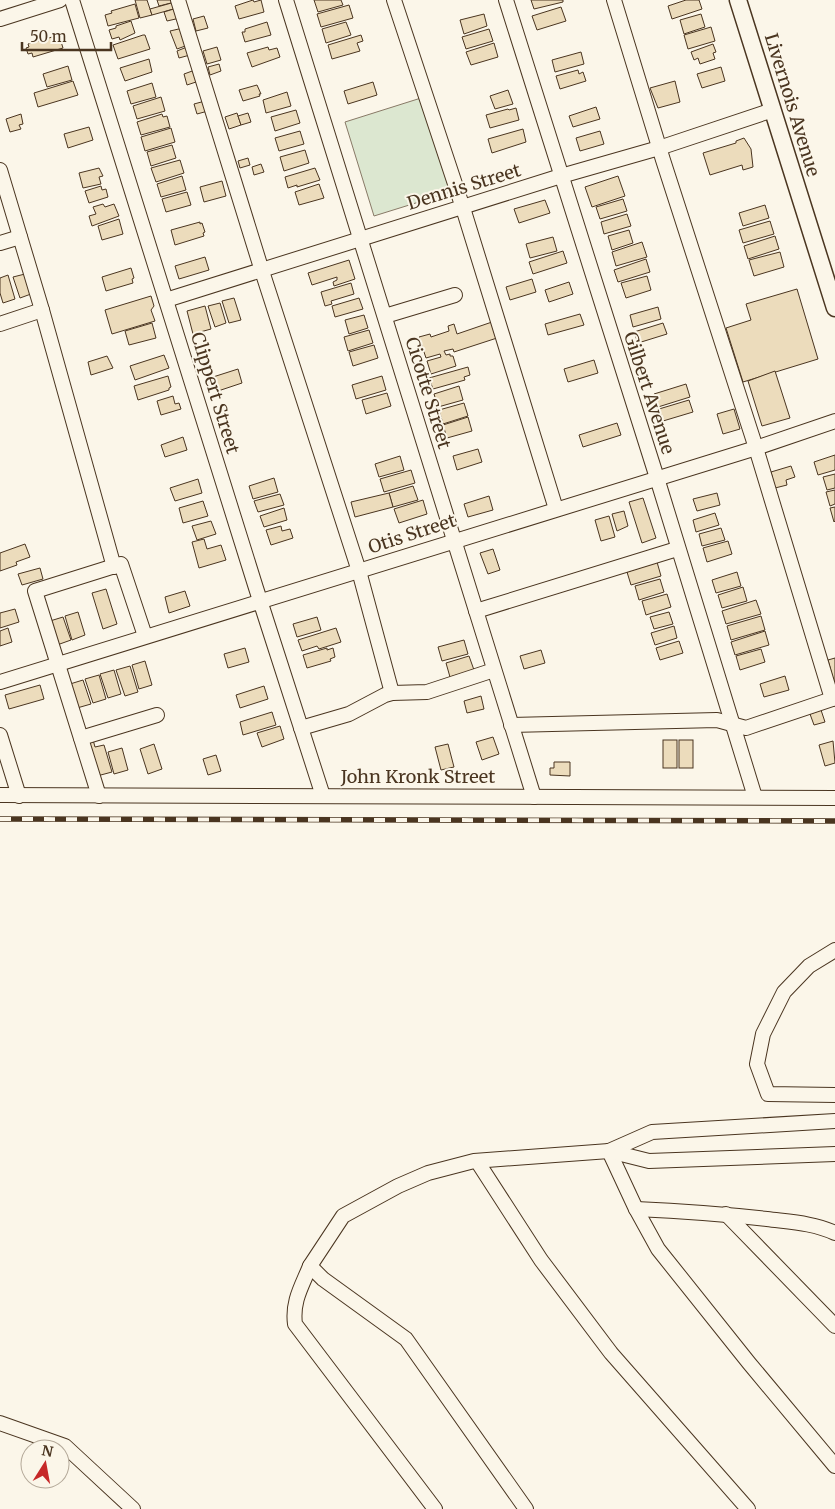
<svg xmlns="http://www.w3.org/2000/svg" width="835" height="1509" font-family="Merriweather,serif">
	<rect width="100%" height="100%" fill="#fbf6e9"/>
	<polygon fill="#dce7d0" stroke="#887966" points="421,98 451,192 374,216 345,122"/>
	<g fill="#ecdcbc" stroke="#4a3520">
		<polygon points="135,0 147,0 152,15 140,18"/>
		<polygon points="157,0 175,0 175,2 159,6"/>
		<polygon points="253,0 254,2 261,0 264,12 239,19 235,6"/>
		<polygon points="314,0 341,0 343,5 318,12"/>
		<polygon points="531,0 563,0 563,2 534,9"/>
		<polygon points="686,0 699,0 702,9 672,19 668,6"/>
		<polygon points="175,2 177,8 152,15 150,9"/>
		<polygon points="135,4 139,18 108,26 105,15 112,13 111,11"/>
		<polygon points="349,5 353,18 321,27 317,14"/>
		<polygon points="561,7 566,21 537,30 532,16"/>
		<polygon points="177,8 180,18 167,21 164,12"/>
		<polygon points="484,14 487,26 464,34 460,20"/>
		<polygon points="701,14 705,27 684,34 680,20"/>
		<polygon points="204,16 208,28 196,31 193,19"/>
		<polygon points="131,21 135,33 120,40 119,37 112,39 109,30 116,28 116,26"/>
		<polygon points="267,22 271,35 245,42 242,32 245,32 245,29"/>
		<polygon points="346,22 351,35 326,43 322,29"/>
		<polygon points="711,27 715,41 688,49 684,35"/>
		<polygon points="183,28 188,45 177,49 170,31"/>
		<polygon points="489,29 493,41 466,49 462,37"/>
		<polygon points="59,35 63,48 33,57 32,53 28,54 26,48 29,47 28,44"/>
		<polygon points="143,35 145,35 150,49 118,59 113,45"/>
		<polygon points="361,35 363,41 357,43 360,51 332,59 328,45"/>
		<polygon points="494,43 498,57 471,65 466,52"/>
		<polygon points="713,44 716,52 713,53 715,59 700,64 698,58 694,60 691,52"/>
		<polygon points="187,47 190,55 179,58 177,51"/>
		<polygon points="217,47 221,60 207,64 203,51"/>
		<polygon points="268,47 269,50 277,48 280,57 252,67 247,53"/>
		<polygon points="581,52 584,64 555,72 552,60"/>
		<polygon points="149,59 152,72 125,81 120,68"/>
		<polygon points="219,64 221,71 210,75 208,67"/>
		<polygon points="68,66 72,80 47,87 43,74"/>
		<polygon points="721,67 725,81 702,88 697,74"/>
		<polygon points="195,70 199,81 187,85 184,74"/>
		<polygon points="578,70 579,74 583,72 586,81 560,89 556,76"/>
		<polygon points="73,81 78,95 38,107 34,93"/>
		<polygon points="675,81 680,102 658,108 650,88"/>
		<polygon points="373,82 377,95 348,104 344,91"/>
		<polygon points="152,83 156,97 131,104 127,91"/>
		<polygon points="257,85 261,94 259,94 260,96 243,101 239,90"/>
		<polygon points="508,90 513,104 495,109 490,96"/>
		<polygon points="287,92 291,106 266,113 263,100"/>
		<polygon points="161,97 165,111 137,119 133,106"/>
		<polygon points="205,101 208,111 197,114 194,104"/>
		<polygon points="596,107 600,119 573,127 569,116"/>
		<polygon points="516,108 519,120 490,128 486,115 508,109 509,110"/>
		<polygon points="296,110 300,123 275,131 271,117"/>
		<polygon points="237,113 241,125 229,129 225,117"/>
		<polygon points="248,113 251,122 241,125 238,116"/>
		<polygon points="21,114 23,124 19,125 21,129 10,132 6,119"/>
		<polygon points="162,114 163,117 167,116 170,127 141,135 137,122"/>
		<polygon points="89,127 93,140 68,148 64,134"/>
		<polygon points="171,128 175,142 145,151 141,137"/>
		<polygon points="523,129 526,142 492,153 488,139"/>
		<polygon points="300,131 304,144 279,151 275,138"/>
		<polygon points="600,131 604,144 580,151 576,138"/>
		<polygon points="744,138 751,149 753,167 743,170 742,165 710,175 703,153 736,143 736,141"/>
		<polygon points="172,145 176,158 151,166 147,152"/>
		<polygon points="305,150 309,163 284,171 280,157"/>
		<polygon points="248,158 250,165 240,168 238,161"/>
		<polygon points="180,160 184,173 156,182 151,168"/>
		<polygon points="261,164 264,172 254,175 252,167"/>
		<polygon points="99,168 103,176 99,177 101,184 83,188 79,173"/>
		<polygon points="315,168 320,180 297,187 297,185 288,188 285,177"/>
		<polygon points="182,176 186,190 161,197 157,184"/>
		<polygon points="618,176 625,196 592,207 585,187"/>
		<polygon points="222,181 226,196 204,202 200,187"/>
		<polygon points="319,184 324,198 299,205 295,192"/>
		<polygon points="101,186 102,190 106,189 108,197 89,203 85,191"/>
		<polygon points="187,192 191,205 166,212 162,199"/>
		<polygon points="623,199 627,211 600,219 596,207"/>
		<polygon points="545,200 550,213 519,223 514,209"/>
		<polygon points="103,204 105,207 114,204 119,216 92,226 89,216 96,214 93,207"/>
		<polygon points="765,205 769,218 743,226 739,213"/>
		<polygon points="627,214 631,226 604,234 601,222"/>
		<polygon points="119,219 123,234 102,240 98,226"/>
		<polygon points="770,221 774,234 743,243 739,230"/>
		<polygon points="200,222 200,224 202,223 205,232 203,233 204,236 175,245 171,230"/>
		<polygon points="629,230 633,243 612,250 608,236"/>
		<polygon points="775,236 779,249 748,259 744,246"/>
		<polygon points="553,237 557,251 530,258 526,244"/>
		<polygon points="642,242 647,257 616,266 612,252"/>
		<polygon points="563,251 567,263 533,274 529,262"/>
		<polygon points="780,252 784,267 754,276 749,260"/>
		<polygon points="205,257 209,270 179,279 175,266"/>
		<polygon points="646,259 650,272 618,282 614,270"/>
		<polygon points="349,260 355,279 334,286 333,282 337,280 337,277 312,285 308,273"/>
		<polygon points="131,268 134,278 132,279 133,283 106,291 102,277"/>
		<polygon points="25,274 31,294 20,298 13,277"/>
		<polygon points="8,275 15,299 3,303 0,293 0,278"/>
		<polygon points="647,276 651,290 626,298 621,283"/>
		<polygon points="532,279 536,292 510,300 506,287"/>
		<polygon points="569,282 573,294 549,302 545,290"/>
		<polygon points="351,283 354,294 331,301 332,304 325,306 321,292"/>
		<polygon points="797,289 818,359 743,382 726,328 751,320 746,304"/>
		<polygon points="151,296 154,306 151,310 155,321 112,334 105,310"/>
		<polygon points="234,298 241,320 229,323 222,301"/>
		<polygon points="359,298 363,309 335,317 332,306"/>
		<polygon points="220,303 226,323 215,327 208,306"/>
		<polygon points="205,306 211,329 193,334 187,311"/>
		<polygon points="658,307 661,319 633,327 630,315"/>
		<polygon points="580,314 584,325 548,335 545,324"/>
		<polygon points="364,315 368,328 349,334 345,320"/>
		<polygon points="492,322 497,338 454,352 453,349 444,351 446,355 450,354 450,356 453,356 456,366 431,374 427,361 441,357 440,354 426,358 419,337 430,334 431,337 449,331 448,326 454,324 457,334"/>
		<polygon points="152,323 156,338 129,345 125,331"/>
		<polygon points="663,323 667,334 638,343 634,332"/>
		<polygon points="369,330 373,343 348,351 344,337"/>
		<polygon points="374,345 378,358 353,366 349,352"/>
		<polygon points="164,355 169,368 135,380 130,366"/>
		<polygon points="107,356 113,368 91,375 88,362"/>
		<polygon points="594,360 598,373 568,382 564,369"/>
		<polygon points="468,367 470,375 464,377 465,380 433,389 429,378"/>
		<polygon points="238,369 242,383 218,391 213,377"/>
		<polygon points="775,371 790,418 762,426 748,381"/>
		<polygon points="168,376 171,387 169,388 169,390 138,400 134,386"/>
		<polygon points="382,376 386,390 356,399 352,385"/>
		<polygon points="686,384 690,397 658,407 654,394"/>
		<polygon points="459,386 463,400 438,407 434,394"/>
		<polygon points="387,393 391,406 366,414 362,400"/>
		<polygon points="173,396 175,404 179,403 181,409 161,415 157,401"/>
		<polygon points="689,400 693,412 663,421 659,409"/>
		<polygon points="464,403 468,416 443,424 439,410"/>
		<polygon points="734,409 740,429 723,434 717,414"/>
		<polygon points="468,417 472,431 447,438 443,425"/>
		<polygon points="617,423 621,435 583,447 579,435"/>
		<polygon points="183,437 187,450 165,457 161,445"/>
		<polygon points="478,449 482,462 457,470 453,456"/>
		<polygon points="835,455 835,470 818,475 814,462"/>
		<polygon points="400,456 404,470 379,477 375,464"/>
		<polygon points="791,466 795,477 786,480 787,485 775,488 771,472"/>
		<polygon points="411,470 415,483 384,492 380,479"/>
		<polygon points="835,474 835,488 827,490 823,477"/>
		<polygon points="274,478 278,492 253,499 249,486"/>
		<polygon points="198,479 202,493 175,501 170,488"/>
		<polygon points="413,486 418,500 393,507 389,493"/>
		<polygon points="835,490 835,504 830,506 826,492"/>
		<polygon points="389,493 393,507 355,517 351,502"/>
		<polygon points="717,493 720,505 697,511 693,499"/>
		<polygon points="280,494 284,505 258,512 254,501"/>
		<polygon points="489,496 493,510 468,517 464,504"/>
		<polygon points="643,498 656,538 642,543 629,502"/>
		<polygon points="423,500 427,514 399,523 394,509"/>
		<polygon points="203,501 208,516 183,523 179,508"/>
		<polygon points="835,507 835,521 834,522 830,508"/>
		<polygon points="284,508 287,520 264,527 260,516"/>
		<polygon points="624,511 628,526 617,531 612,514"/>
		<polygon points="715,513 719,525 696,532 693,520"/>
		<polygon points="609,516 615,537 601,541 595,520"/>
		<polygon points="211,521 216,534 197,540 192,526"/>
		<polygon points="281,526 282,531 290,529 293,538 271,545 266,530"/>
		<polygon points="721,528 725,540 702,546 699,534"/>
		<polygon points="204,539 207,549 221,545 226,560 199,568 192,542"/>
		<polygon points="728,541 732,554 707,562 703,548"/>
		<polygon points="25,544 30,557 16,562 17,565 0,571 0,553"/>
		<polygon points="493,549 500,570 488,574 480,553"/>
		<polygon points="657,562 661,576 631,585 627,572"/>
		<polygon points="40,568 43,579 22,585 18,574"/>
		<polygon points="737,572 741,586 716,593 712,580"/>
		<polygon points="660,579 664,592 639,600 635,586"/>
		<polygon points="743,587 747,601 722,608 718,595"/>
		<polygon points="106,589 117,624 103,629 92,593"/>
		<polygon points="185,591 190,606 169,613 165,597"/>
		<polygon points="667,594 671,607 646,615 642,601"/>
		<polygon points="756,600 761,614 726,624 722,611"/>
		<polygon points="15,609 19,622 0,628 0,613"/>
		<polygon points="78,612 85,635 72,640 65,616"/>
		<polygon points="669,612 673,624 654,629 650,617"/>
		<polygon points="761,616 765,630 731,640 727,626"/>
		<polygon points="63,617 71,640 57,645 50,621"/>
		<polygon points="317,617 321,630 297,637 293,624"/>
		<polygon points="674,626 677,638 655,645 651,633"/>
		<polygon points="8,628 12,642 0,646 0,631"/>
		<polygon points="336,628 341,642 319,649 317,646 302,651 298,640"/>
		<polygon points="765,631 769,645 735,655 731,642"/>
		<polygon points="464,640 468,654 442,661 438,647"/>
		<polygon points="679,641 683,653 660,660 656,648"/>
		<polygon points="245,648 249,662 228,668 224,654"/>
		<polygon points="327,648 327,650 333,648 335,657 330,659 331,661 307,668 303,655"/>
		<polygon points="761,649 765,662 740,670 736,656"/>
		<polygon points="541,650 545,663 524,669 520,656"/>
		<polygon points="469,656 474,670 450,677 446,663"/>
		<polygon points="835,658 835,686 828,660"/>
		<polygon points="145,661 152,685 139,689 132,665"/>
		<polygon points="130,666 138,692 125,696 116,670"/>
		<polygon points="114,670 121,694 108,698 100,674"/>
		<polygon points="99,675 106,699 93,703 85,679"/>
		<polygon points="785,676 789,690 764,697 760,684"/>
		<polygon points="83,680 91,704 77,708 70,684"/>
		<polygon points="40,685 44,699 9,709 5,695"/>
		<polygon points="264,686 268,699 240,708 236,695"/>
		<polygon points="481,696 484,709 467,713 464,701"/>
		<polygon points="821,710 825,722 814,725 810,714"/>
		<polygon points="272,712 276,725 243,735 240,722"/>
		<polygon points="280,726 284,739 262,747 257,733"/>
		<polygon points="92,736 95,747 104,745 112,772 97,776 86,738"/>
		<polygon points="493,737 499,754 482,760 476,742"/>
		<rect x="663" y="740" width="14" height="28"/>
		<rect x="679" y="740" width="14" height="28"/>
		<polygon points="833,741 835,763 825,766 819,745"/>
		<polygon points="154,744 162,769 148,774 140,749"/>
		<polygon points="448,744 454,767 441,770 435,747"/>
		<polygon points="122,748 128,770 114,774 108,752"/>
		<polygon points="216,755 221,771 208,775 203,759"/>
		<polygon points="554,762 570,762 570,776 550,775 550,768 554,768"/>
	</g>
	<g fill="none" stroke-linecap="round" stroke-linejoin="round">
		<g stroke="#4a3520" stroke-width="16">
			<g id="minor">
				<polyline points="72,0 256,588 323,796"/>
				<polyline points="178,0 262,271 359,571 392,693"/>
				<polyline points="286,0 534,797"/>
				<polyline points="394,0 463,208 556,509"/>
				<polyline points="506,0 657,478 755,797"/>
				<polyline points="614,0 663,160 756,448 832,699"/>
				<polyline points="0,19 60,0"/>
				<polyline points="0,170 42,310 114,567"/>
				<polyline points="0,243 20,237"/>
				<polyline points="166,300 561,176 659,148 773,110"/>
				<polyline points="385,316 455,295"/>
				<polyline points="0,324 42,310"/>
				<polyline points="476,611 677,549"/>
				<polyline points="0,682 756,448 835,421"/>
				<polyline points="511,725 717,720 746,728 835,698"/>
				<polyline points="301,728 349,714 385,695 392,693 427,692 494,670"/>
				<polyline points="0,735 19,796"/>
				<polyline points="81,738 157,715"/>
				<polyline points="0,795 835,798"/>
				<polyline points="99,796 35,591 121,564 145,636"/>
				<polyline points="835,950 809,966 784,992 763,1034 757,1064 768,1094 835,1095"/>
				<polyline points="609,1151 636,1209 658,1249 749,1363 835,1466"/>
				<polyline points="609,1151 652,1132 835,1121"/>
				<polyline points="477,1161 541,1260 611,1353 748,1509"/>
				<path d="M636,1209C680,1211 723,1214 767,1219C790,1222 814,1223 835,1233"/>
				<polyline points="726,1214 835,1326"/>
				<path d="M310,1266C302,1286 292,1301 295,1324L435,1509"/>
				<polyline points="0,1423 65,1446 133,1509"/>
				<polyline points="526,1509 406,1339 323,1279 310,1266 343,1216 398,1186 428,1173 474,1161 609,1151 649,1161 835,1154"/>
			</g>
		</g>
		<g stroke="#4a3520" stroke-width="19">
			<polyline id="major" points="738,0 835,308"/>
		</g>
		<use href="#minor" stroke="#fbf6e9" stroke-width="14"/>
		<use href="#major" stroke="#fbf6e9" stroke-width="16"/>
		<g stroke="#4a3520" stroke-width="5.5">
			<polyline id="rail" points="0,819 835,821"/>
		</g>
		<use href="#rail" stroke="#fbf6e9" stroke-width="4" stroke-dasharray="11" stroke-linecap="butt"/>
	</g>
	<g text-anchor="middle" stroke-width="4" stroke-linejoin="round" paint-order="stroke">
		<g font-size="18" fill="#4a3520" stroke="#fbf6e9">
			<text transform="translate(792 105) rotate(73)" y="6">Livernois Avenue</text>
			<text transform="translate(464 187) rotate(-17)" y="6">Dennis Street</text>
			<text transform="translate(215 393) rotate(73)" y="6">Clippert Street</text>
			<text transform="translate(428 393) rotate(73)" y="6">Cicotte Street</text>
			<text transform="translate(649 393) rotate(72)" y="6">Gilbert Avenue</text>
			<text transform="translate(412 534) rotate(-18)" y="6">Otis Street</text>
			<text x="418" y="783">John Kronk Street</text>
		</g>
	</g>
	<g transform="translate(45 1464) rotate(11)"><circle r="24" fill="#fbf6e9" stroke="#b4a999"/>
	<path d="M0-4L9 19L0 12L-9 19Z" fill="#c62828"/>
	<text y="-8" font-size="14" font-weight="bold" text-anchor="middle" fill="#4a3520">N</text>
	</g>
	<path d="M22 42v8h89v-8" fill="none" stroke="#4a3520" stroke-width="2.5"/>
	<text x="30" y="42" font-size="15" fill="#4a3520" stroke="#fbf6e9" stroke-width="4" paint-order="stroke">50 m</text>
</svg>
